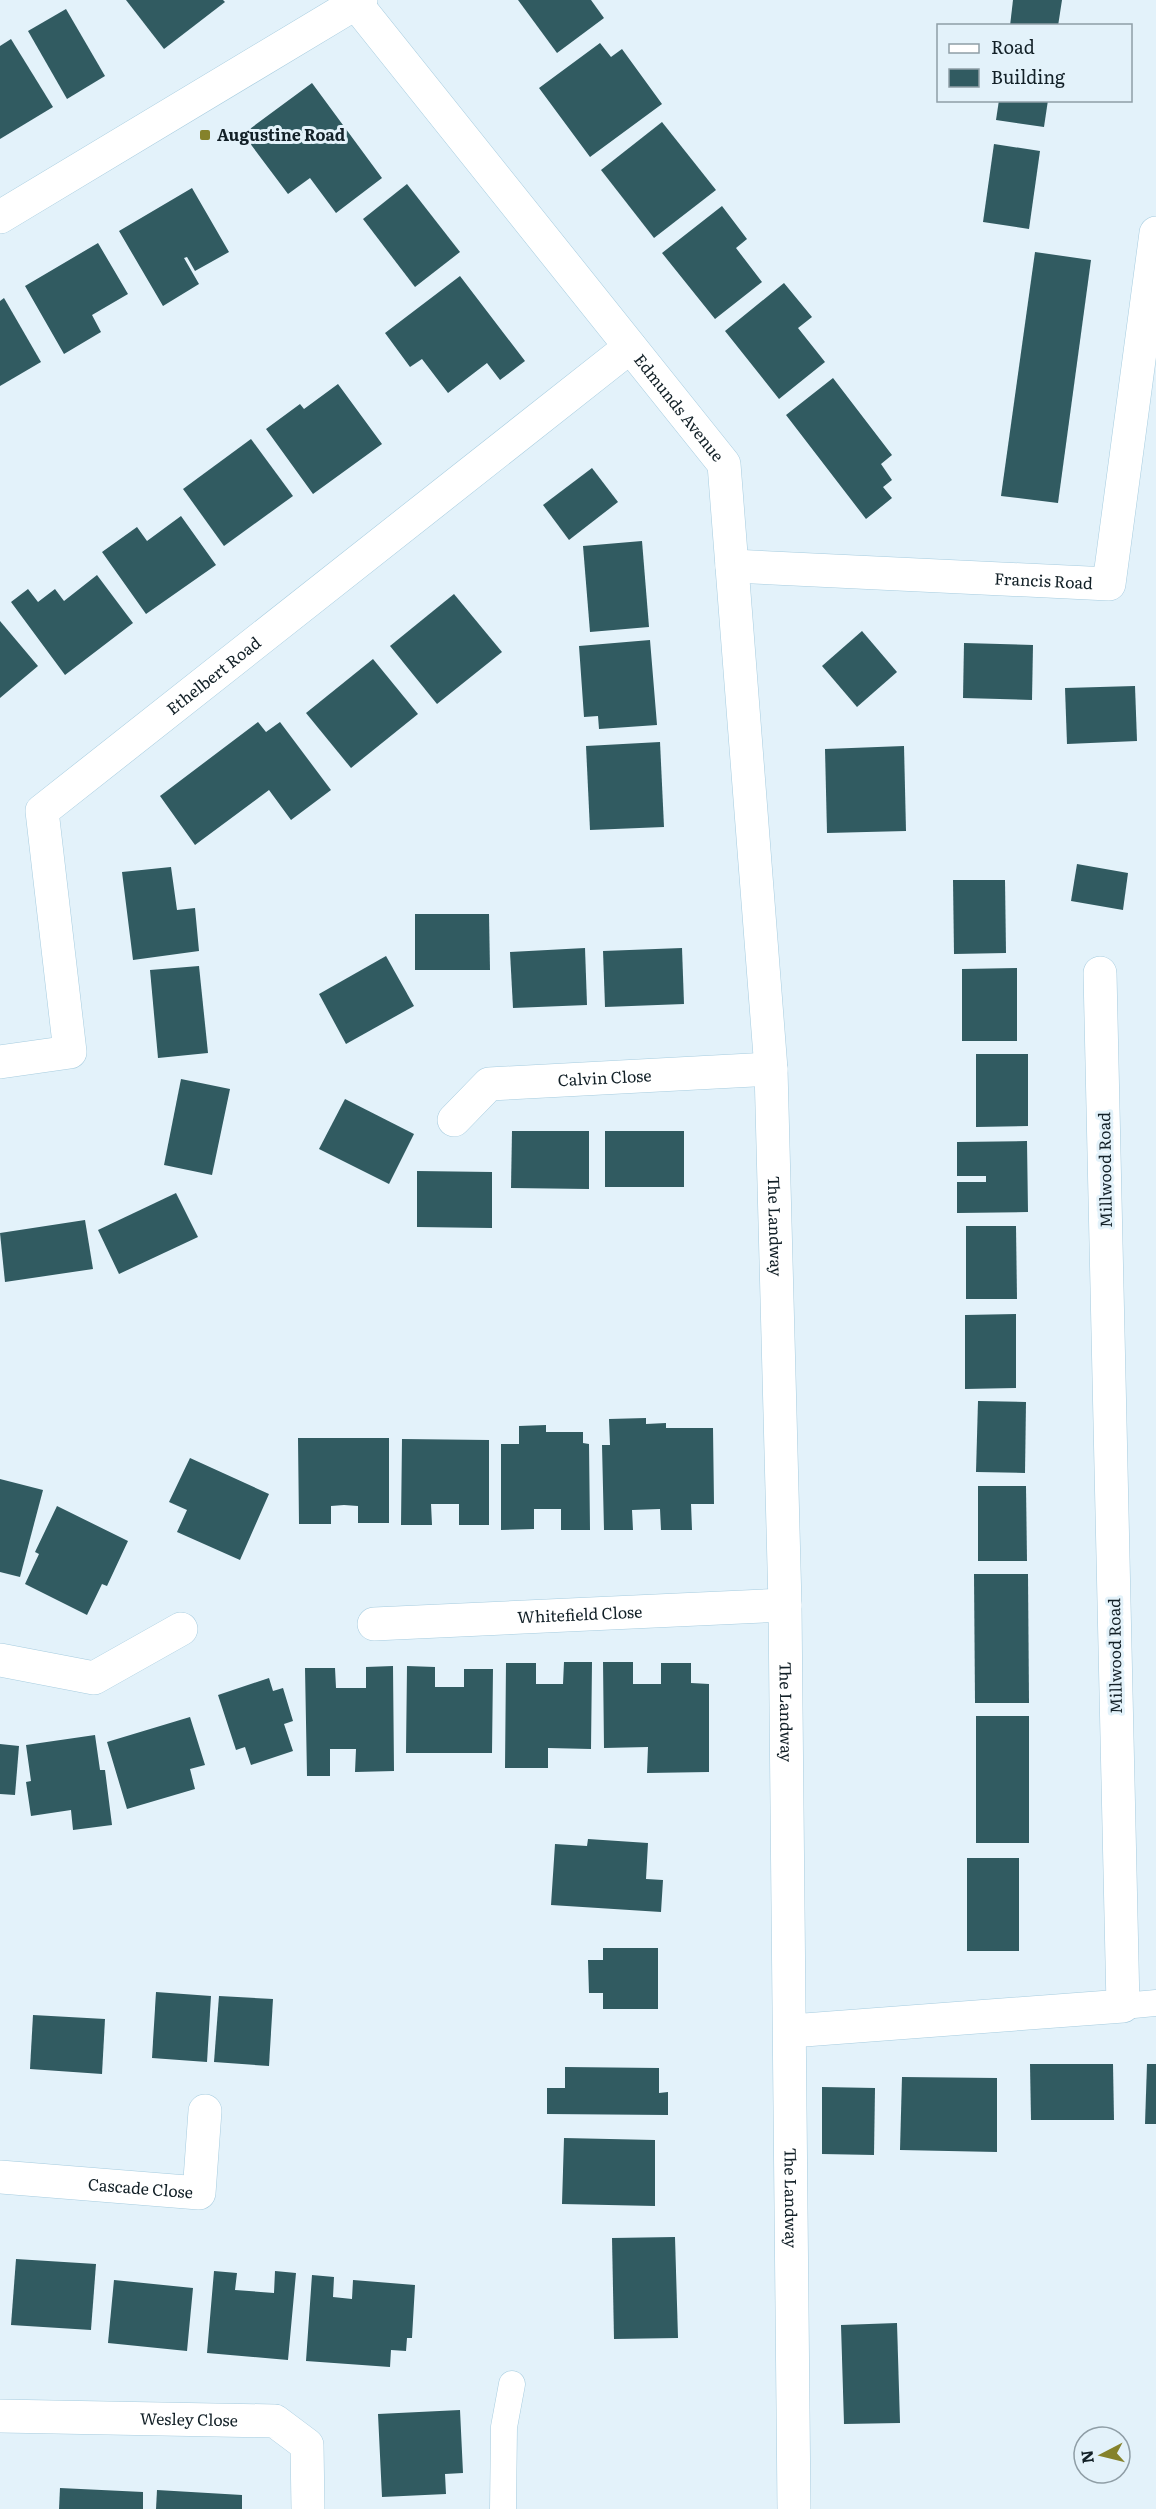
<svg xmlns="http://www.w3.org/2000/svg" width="1156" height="2509" font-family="Literata,serif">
	<rect width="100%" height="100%" fill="#e3f2fa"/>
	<g fill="#315b61">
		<polygon points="126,0 223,0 225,2 164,49"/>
		<polygon points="518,0 591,0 604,18 557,53"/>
		<polygon points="1013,0 1062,0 1058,26 1010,26"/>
		<polygon points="66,9 105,76 67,99 28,31"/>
		<polygon points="11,39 53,107 0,139 0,46"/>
		<polygon points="600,43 611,57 622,49 662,104 590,157 539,88"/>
		<polygon points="312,83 382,178 336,213 310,178 288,194 243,134"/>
		<polygon points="999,100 1048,100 1044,127 996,120"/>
		<polygon points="662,122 716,190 654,238 601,170"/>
		<polygon points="994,144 1040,151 1029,229 983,222"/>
		<polygon points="407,184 460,252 415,287 363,219"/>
		<polygon points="192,188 229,252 195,271 187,257 184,258 199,284 163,306 119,231"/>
		<polygon points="722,206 747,239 736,248 762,282 715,319 662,253"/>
		<polygon points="98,243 128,294 92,315 101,332 64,354 25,286"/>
		<polygon points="1035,252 1091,260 1058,503 1001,496"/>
		<polygon points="460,276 525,361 500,380 487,363 448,393 422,359 410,367 385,333"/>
		<polygon points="784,283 812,317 798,328 825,362 779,399 725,331"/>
		<polygon points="4,298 41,362 0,386 0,301"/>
		<polygon points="833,378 892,455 881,464 892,480 883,487 892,498 866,519 786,415"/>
		<polygon points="338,384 382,444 313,494 266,429 300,404 304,409"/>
		<polygon points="251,439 293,496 224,546 183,489"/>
		<polygon points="592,468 618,502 569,540 543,505"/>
		<polygon points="181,516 216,565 146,614 102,552 137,527 147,541"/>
		<polygon points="642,541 649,627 590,632 583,546"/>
		<polygon points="97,575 133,623 65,675 11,602 28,589 38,602 55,589 64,601"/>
		<polygon points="454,594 502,652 437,704 390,646"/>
		<polygon points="0,621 38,666 0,698"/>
		<polygon points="862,631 897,672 857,707 822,666"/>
		<polygon points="650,640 657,725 599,729 598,716 584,717 579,646"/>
		<polygon points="964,643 1033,645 1032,700 963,698"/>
		<polygon points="373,659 418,714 351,768 306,713"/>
		<polygon points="1135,686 1137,741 1067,744 1065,688"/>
		<polygon points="258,722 266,732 280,722 331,790 291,820 269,790 195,845 160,796"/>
		<polygon points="660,742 664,827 590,830 586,746"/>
		<polygon points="904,746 906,831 827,833 825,749"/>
		<polygon points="1077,864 1128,873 1123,910 1071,901"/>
		<polygon points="171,867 177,910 195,908 199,951 133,960 122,872"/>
		<polygon points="953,880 1005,880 1006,953 954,954"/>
		<polygon points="415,914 489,914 490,970 415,970"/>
		<polygon points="585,948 587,1005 513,1008 510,952"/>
		<polygon points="682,948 684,1004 605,1007 603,951"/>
		<polygon points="386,956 414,1006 346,1044 319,994"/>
		<polygon points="199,966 208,1053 158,1058 150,970"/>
		<polygon points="1017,968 1017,1041 962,1041 962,969"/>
		<polygon points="976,1054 1028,1054 1028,1126 976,1127"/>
		<polygon points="181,1079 230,1089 212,1175 164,1165"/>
		<polygon points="345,1099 414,1134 389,1184 319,1149"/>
		<polygon points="512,1131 589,1131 589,1189 511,1188"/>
		<rect x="605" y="1131" width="79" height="56"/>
		<polygon points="1027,1141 1028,1212 957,1213 957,1182 986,1182 986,1176 957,1176 957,1142"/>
		<polygon points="417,1171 492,1172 492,1228 417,1227"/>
		<polygon points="176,1193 198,1237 119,1274 98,1230"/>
		<polygon points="85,1220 93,1269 5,1282 0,1233"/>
		<polygon points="966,1226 1016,1226 1017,1299 966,1299"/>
		<polygon points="1016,1314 1016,1388 965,1389 965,1315"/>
		<polygon points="978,1401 1026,1402 1025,1473 976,1472"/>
		<polygon points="646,1418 646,1424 666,1423 666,1428 713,1428 714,1504 691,1504 692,1530 661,1530 660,1509 632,1510 633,1530 604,1530 602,1445 610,1445 609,1419"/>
		<polygon points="546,1425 546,1432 583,1432 583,1443 589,1444 590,1530 561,1530 561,1509 534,1509 534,1529 501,1530 501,1444 519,1444 519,1426"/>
		<polygon points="298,1438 389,1438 389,1523 358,1523 358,1506 344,1505 331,1506 331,1524 299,1524"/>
		<polygon points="402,1439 489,1440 489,1525 459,1525 459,1504 431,1504 432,1525 401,1525"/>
		<polygon points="190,1458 269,1494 240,1560 177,1532 187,1510 169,1502"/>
		<polygon points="0,1479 43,1490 20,1577 0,1572"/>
		<polygon points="978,1486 1026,1486 1027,1561 978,1561"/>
		<polygon points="57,1506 128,1541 107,1586 102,1584 87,1615 25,1584 39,1554 35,1552"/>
		<polygon points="974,1574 1028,1574 1029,1703 975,1703"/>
		<polygon points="564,1662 592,1662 591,1749 548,1748 548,1768 505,1768 506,1663 536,1663 536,1684 563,1684"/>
		<polygon points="603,1662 633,1662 633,1684 661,1684 661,1663 691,1663 691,1683 709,1684 709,1772 647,1773 648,1747 604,1748"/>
		<polygon points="393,1666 394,1771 355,1772 356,1749 330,1749 330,1776 307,1776 305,1668 335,1668 336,1688 366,1688 366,1667"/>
		<polygon points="407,1666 435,1667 435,1687 464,1687 464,1669 493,1669 492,1753 406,1753"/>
		<polygon points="269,1678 273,1691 283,1688 293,1721 284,1724 293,1751 251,1765 245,1747 236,1750 218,1695"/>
		<rect x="976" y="1716" width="53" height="127"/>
		<polygon points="190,1717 205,1765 190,1769 195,1789 127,1809 107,1742"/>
		<polygon points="95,1735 100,1770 105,1770 112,1825 73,1830 71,1810 31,1816 26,1782 31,1781 26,1745"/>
		<polygon points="0,1744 19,1746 15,1795 0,1794"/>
		<polygon points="588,1839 648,1843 646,1879 663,1880 661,1912 551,1905 555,1844 587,1846"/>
		<rect x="967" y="1858" width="52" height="93"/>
		<polygon points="603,1948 658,1948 658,2009 603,2009 603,1993 589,1993 588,1960 603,1960"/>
		<polygon points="156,1992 211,1996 207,2062 152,2058"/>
		<polygon points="219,1996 273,1999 269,2066 214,2062"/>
		<polygon points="33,2015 105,2019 102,2074 30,2069"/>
		<polygon points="1030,2064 1113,2064 1114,2120 1031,2120"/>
		<polygon points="1147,2064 1156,2064 1156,2124 1145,2124"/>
		<polygon points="565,2067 659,2068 659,2093 668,2092 668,2115 547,2114 547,2088 565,2088"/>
		<polygon points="902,2077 997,2078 997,2152 900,2150"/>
		<polygon points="822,2087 875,2088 874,2155 822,2154"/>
		<polygon points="564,2138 655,2140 655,2206 562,2204"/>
		<polygon points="675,2237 678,2338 614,2339 612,2238"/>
		<polygon points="16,2259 96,2264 91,2330 11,2325"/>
		<polygon points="214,2271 237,2273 235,2290 274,2293 275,2271 296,2273 288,2360 207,2353"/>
		<polygon points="312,2275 334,2277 333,2297 352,2299 353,2280 415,2285 412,2338 407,2338 406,2351 391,2350 390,2367 306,2361"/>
		<polygon points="114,2280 193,2288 187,2351 108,2343"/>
		<polygon points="897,2323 900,2423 844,2424 841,2325"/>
		<polygon points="460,2410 463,2473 445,2474 446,2494 382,2497 378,2414"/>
		<polygon points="60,2488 143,2492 143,2509 59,2509"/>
		<polygon points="157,2490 242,2495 242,2509 156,2509"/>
	</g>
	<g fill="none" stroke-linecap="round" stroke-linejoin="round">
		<g stroke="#a6ccdf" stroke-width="27">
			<g id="service">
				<polyline points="1123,2006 1156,2003"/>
				<polyline points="503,2509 504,2427 512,2384"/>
			</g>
		</g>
		<g stroke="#a6ccdf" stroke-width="34">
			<g id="minor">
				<path id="s1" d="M353,0L724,464L771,1069L785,1605L794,2509"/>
				<polyline points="0,217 361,0"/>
				<path id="s2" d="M732,566L1109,584L1156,233"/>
				<path id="s3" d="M0,1062L70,1052L42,811L630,347"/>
				<path id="s4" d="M454,1120L489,1084L771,1069"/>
				<path id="s5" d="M374,1624L785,1605"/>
				<polyline points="0,1660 94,1678 181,1629"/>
				<polyline points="791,2031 1123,2006 1100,973"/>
				<path id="s6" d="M0,2177L199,2193L205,2111"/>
				<path id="s7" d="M0,2416L275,2421L307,2445L308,2509"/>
			</g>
		</g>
		<use href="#service" stroke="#fff" stroke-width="26"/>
		<use href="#minor" stroke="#fff" stroke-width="33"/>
	</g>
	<rect fill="#85822b" stroke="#e3f2fa" stroke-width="2" x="199" y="129" width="12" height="12" rx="3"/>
	<g text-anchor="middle" stroke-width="6" stroke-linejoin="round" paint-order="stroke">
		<g font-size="16" font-weight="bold" fill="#122027" stroke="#e3f2fa" text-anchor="start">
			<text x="217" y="141">Augustine Road</text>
		</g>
		<g font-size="16" fill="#122027" stroke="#e3f2fa">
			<text dy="6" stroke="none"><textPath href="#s1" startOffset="522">Edmunds Avenue</textPath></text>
			<text dy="6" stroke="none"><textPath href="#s2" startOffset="312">Francis Road</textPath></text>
			<text dy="6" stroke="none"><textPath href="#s3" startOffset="532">Ethelbert Road</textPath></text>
			<text dy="6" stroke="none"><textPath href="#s4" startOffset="166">Calvin Close</textPath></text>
			<text transform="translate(1105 1170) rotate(-91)" y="6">Millwood Road</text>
			<text dy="6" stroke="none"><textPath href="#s1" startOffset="1358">The Landway</textPath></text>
			<text dy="6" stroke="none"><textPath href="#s5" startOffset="206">Whitefield Close</textPath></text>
			<text transform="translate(1115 1656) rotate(-91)" y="6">Millwood Road</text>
			<text dy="6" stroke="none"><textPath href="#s1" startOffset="1844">The Landway</textPath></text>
			<text dy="6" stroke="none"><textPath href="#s6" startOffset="141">Cascade Close</textPath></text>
			<text dy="6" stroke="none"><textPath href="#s1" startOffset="2330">The Landway</textPath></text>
			<text dy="6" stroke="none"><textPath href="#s7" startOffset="189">Wesley Close</textPath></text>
		</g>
	</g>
	<rect x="937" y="24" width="195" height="78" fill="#e3f2fa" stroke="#8f9ea6" stroke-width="1.5"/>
	<rect x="949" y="44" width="30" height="9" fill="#ffffff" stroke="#8f9ea6" stroke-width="1.5"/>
	<text x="991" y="54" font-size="18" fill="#122027">Road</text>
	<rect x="949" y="69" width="30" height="18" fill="#315b61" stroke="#8f9ea6" stroke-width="1.5"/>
	<text x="991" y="84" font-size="18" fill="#122027">Building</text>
	<g transform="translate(1102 2455) rotate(263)"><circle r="28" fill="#e3f2fa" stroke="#8f9ea6" stroke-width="1.5"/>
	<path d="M0-4.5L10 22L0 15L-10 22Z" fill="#85822b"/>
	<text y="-9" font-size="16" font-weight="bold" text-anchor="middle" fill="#122027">N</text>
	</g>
</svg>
